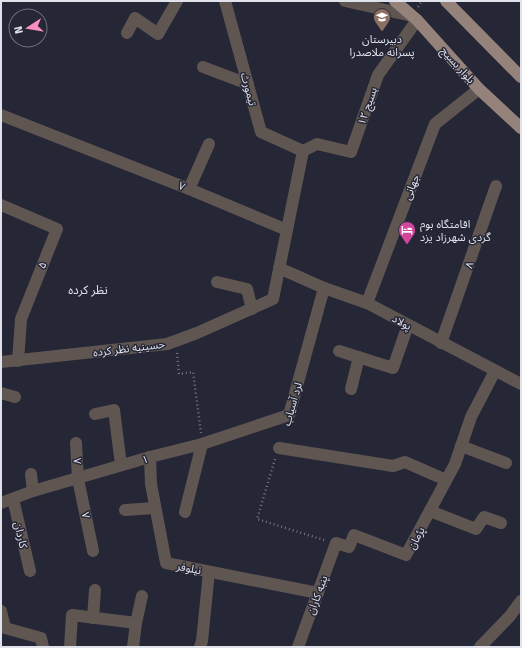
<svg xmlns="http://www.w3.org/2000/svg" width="522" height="648" font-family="'Fira Sans','Noto Sans Arabic',sans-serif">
	<rect width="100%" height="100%" fill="#252636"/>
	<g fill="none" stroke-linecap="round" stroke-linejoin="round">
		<g stroke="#757684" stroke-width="2.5" stroke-dasharray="1 3" stroke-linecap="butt">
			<polyline points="418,7 422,1"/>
			<polyline points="177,353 179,374 193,372 201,433"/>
			<polyline points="275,459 257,519 324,540"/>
		</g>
		<g stroke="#5f5652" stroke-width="12">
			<polyline points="225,1 261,132 303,151"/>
			<polyline points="345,1 412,16"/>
			<polyline points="127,33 135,18 158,34 177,1"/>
			<polyline points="203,67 248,84"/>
			<polyline points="1,115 189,189 287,230"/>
			<polyline points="303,151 317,144 351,152 378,75 417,20"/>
			<polyline points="189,189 209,144"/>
			<polyline points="1,205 57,229 21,319 18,361"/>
			<polyline points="279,268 324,288 367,303 521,384"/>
			<polyline points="217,282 247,289 252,309"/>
			<polyline points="367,303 435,124 479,89"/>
			<polyline points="441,343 496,186"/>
			<polyline points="339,351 393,368 408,325"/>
			<polyline points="1,362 167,344 197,333 273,299 303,151"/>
			<polyline points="351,389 359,357"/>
			<polyline points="1,393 15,397"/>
			<polyline points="95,414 114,410 121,465"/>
			<polyline points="76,443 78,479 93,551"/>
			<polyline points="461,446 506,463"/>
			<polyline points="279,448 393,466 405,462 446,480"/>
			<polyline points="150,457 151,484 166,563 318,593"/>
			<polyline points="31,474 33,491"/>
			<polyline points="13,499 30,571"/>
			<polyline points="1,503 33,491 150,457 202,444 289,415 324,288"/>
			<polyline points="125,510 155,508"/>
			<polyline points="430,511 476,529 484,517 501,523"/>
			<polyline points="185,512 202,444"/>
			<polyline points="1,611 5,628 41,638 43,647"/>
			<polyline points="93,618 95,590"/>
			<polyline points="136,623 142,596"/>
			<polyline points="70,647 72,615 136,623 133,647"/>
			<polyline points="200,647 202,641 209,572"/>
			<polyline points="298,647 336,543 349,547 354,535 406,555 455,464 471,417 495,371"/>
			<polyline points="480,647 510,616 521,601"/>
		</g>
		<g stroke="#95837b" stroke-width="12">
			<polyline points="395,1 417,20 479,89 521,128"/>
			<polyline points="446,1 521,77"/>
		</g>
	</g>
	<defs>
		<g id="school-pin" transform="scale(0.9)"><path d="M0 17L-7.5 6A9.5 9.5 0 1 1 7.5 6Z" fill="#8d6e63" stroke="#252636"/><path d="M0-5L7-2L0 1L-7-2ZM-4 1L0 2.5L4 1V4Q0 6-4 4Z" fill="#fff"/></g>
		<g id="hotel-pin" transform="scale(0.9)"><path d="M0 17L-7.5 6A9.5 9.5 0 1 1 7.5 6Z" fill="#d1479c" stroke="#252636"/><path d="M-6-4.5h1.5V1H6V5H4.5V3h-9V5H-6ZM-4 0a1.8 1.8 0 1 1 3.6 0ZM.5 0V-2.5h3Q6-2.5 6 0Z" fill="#fff"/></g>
	</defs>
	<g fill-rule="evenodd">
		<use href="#school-pin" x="382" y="17"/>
		<use href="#hotel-pin" x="407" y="230"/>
	</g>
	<g text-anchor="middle" stroke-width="3" stroke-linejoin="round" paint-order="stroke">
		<g font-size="11" fill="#e0e2ec" stroke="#252636">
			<text x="382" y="43">دبیرستان<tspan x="382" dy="13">پسرانه ملاصدرا</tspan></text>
			<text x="420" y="228" text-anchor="start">اقامتگاه بوم<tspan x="420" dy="13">گردی شهرزاد یزد</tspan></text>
		</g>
		<g font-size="11" fill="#e0e2ec" stroke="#252636">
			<text transform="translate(458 65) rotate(48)" y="4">بلوار بسیج</text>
			<text transform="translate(249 89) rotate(75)" y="4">تیمورث</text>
			<text transform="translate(367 106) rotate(-71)" y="4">بسیج ۱۲</text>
			<text transform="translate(182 186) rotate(22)" y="4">۷</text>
			<text transform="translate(411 187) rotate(-69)" y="4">جهانی</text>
			<text transform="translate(42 265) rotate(-68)" y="4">۵</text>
			<text transform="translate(469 265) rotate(-71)" y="4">۸</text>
			<text transform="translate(402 322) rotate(28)" y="4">پولاد</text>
			<text transform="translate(129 348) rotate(-7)" y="4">حسینیه نظر کرده</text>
			<text transform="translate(292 404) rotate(-74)" y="4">لرد آسیاب</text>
			<text transform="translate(145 459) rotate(-15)" y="4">۱</text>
			<text transform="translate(77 461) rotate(-93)" y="4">۸</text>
			<text transform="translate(86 515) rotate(78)" y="4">۷</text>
			<text transform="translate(21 535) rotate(77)" y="4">کاردان</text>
			<text transform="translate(416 538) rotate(-62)" y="4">پژمان</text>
			<text transform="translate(189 568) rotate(11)" y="4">نیلوفر</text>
			<text transform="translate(317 595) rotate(-70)" y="4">پنبه کاران</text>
		</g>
		<g font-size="12" fill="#e0e2ec" stroke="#252636">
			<text x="88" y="294">نظر کرده</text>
		</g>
	</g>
	<rect width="522" height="648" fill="none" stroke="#e0e2ec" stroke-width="4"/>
	<g transform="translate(28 28) rotate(258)"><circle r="19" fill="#252636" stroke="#70717f"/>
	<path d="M0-3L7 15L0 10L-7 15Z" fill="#fc8fc2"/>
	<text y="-6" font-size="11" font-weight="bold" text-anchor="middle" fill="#e0e2ec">N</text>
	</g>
</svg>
